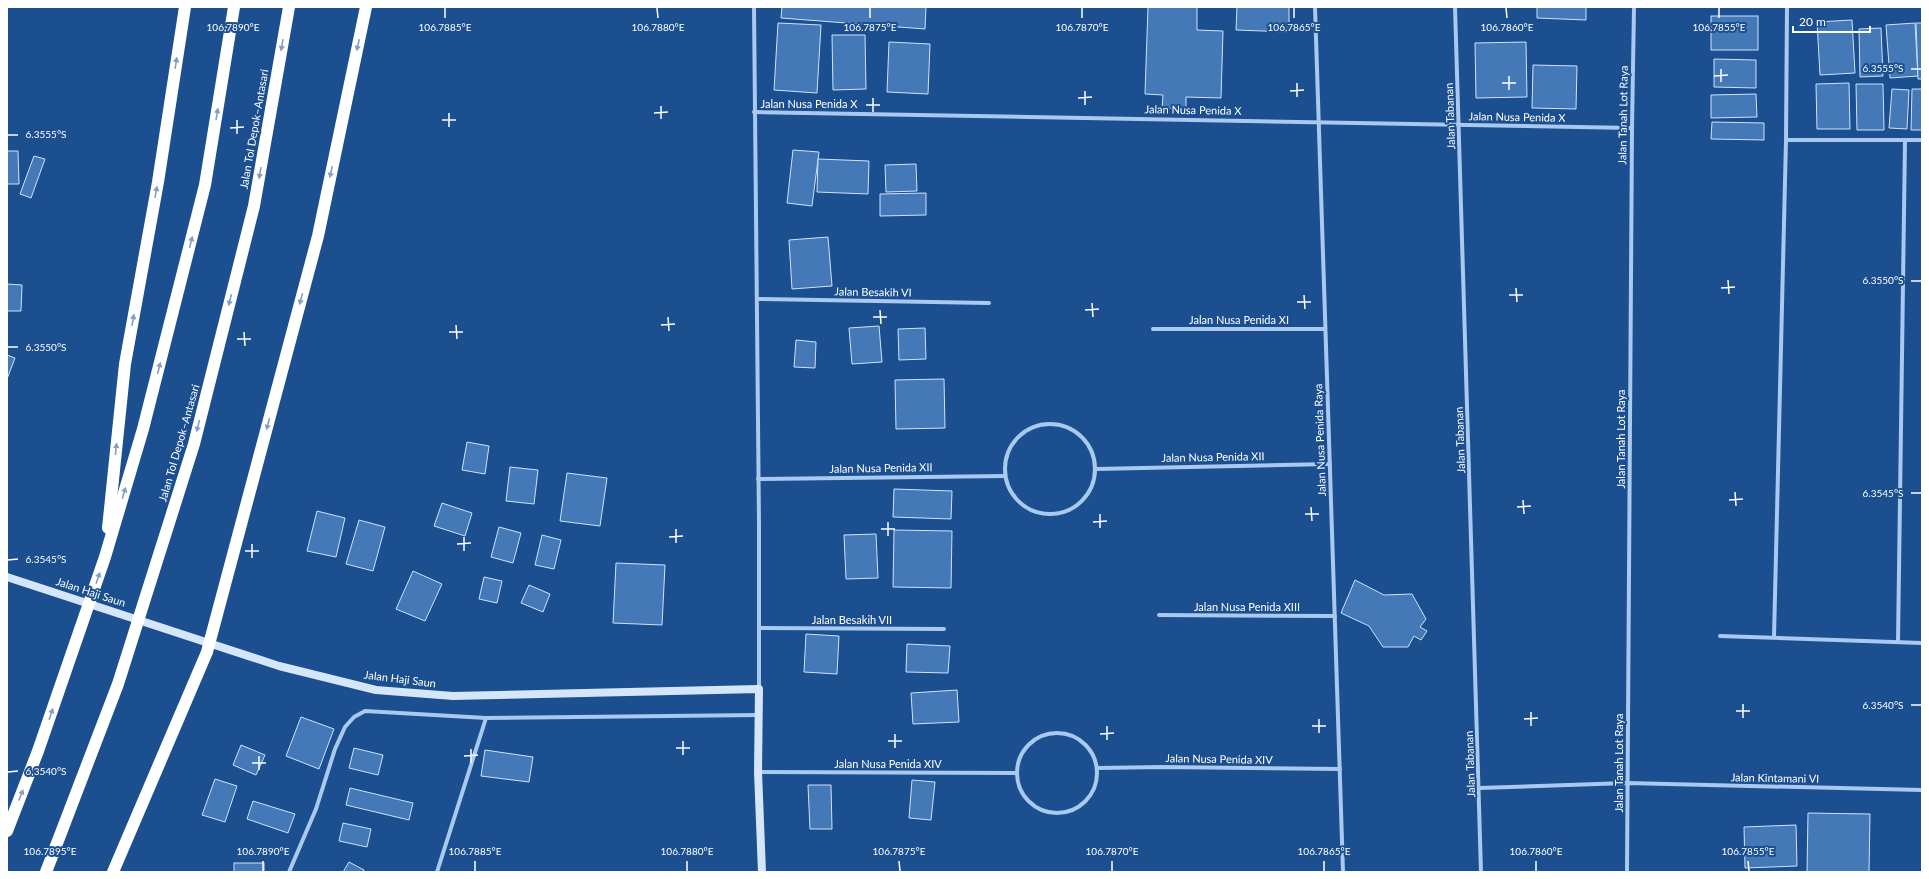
<svg xmlns="http://www.w3.org/2000/svg" width="1929" height="879" font-family="Lato,sans-serif">
	<rect width="100%" height="100%" fill="#1b4f8f"/>
	<g fill="#4478b7" stroke="#cfe3fa">
		<polygon points="782,7 926,7 925,29 781,18"/>
		<polygon points="1148,7 1197,7 1197,30 1223,31 1221,98 1186,97 1186,109 1162,108 1163,95 1145,94"/>
		<polygon points="1237,7 1289,7 1289,32 1236,30"/>
		<polygon points="1537,7 1586,7 1586,20 1537,18"/>
		<rect x="1711" y="16" width="47" height="34"/>
		<polygon points="1852,20 1855,73 1820,75 1817,22"/>
		<polygon points="778,23 821,25 817,93 774,90"/>
		<polygon points="1915,23 1918,76 1890,78 1886,25"/>
		<polygon points="1916,23 1922,23 1922,79 1918,79"/>
		<polygon points="1881,28 1883,76 1860,77 1859,29"/>
		<polygon points="832,35 865,35 866,89 833,90"/>
		<polygon points="889,42 930,44 928,94 887,92"/>
		<polygon points="1526,42 1527,97 1476,98 1475,43"/>
		<polygon points="1714,59 1756,60 1756,88 1714,87"/>
		<polygon points="1533,65 1577,66 1576,109 1532,108"/>
		<polygon points="1849,83 1850,129 1817,129 1816,84"/>
		<polygon points="1856,84 1883,84 1884,130 1857,130"/>
		<polygon points="1892,89 1909,90 1907,129 1889,128"/>
		<polygon points="1912,89 1922,89 1922,130 1911,130"/>
		<polygon points="1756,94 1757,117 1711,118 1711,95"/>
		<polygon points="1712,122 1764,123 1764,140 1711,139"/>
		<polygon points="793,150 819,152 812,206 787,203"/>
		<polygon points="7,151 18,151 19,184 7,184"/>
		<polygon points="34,156 45,159 31,198 20,194"/>
		<polygon points="818,159 869,161 868,194 817,192"/>
		<polygon points="916,164 917,191 886,192 885,165"/>
		<polygon points="926,193 926,215 880,216 880,194"/>
		<polygon points="828,237 832,286 792,289 789,240"/>
		<polygon points="7,284 22,285 21,311 7,311"/>
		<polygon points="879,326 882,362 852,364 849,328"/>
		<polygon points="925,328 926,359 899,360 898,329"/>
		<polygon points="796,340 816,342 815,368 794,367"/>
		<polygon points="7,355 15,358 7,379"/>
		<polygon points="944,379 945,428 896,429 895,380"/>
		<polygon points="467,442 489,446 485,474 462,470"/>
		<polygon points="510,467 538,470 534,504 506,501"/>
		<polygon points="567,473 607,478 600,526 560,521"/>
		<polygon points="894,489 952,491 951,519 893,517"/>
		<polygon points="442,503 472,513 465,536 434,526"/>
		<polygon points="317,511 345,518 336,557 307,551"/>
		<polygon points="359,520 385,527 373,571 346,564"/>
		<polygon points="499,527 521,533 513,563 491,557"/>
		<polygon points="894,530 952,531 951,588 893,587"/>
		<polygon points="876,534 878,578 846,579 844,535"/>
		<polygon points="542,535 561,540 554,569 535,565"/>
		<polygon points="616,563 665,565 662,625 613,623"/>
		<polygon points="413,571 442,584 425,621 396,609"/>
		<polygon points="484,577 502,581 497,603 479,599"/>
		<polygon points="1355,580 1384,595 1412,594 1426,619 1420,627 1427,631 1421,640 1414,636 1408,647 1383,647 1369,626 1341,613"/>
		<polygon points="529,585 550,594 543,612 521,603"/>
		<polygon points="806,634 839,636 837,674 804,672"/>
		<polygon points="907,644 950,646 948,673 906,672"/>
		<polygon points="957,690 959,722 913,724 911,693"/>
		<polygon points="301,717 334,729 319,769 286,756"/>
		<polygon points="241,745 265,755 256,775 233,765"/>
		<polygon points="354,748 383,755 378,775 349,768"/>
		<polygon points="485,750 533,757 529,782 481,776"/>
		<polygon points="215,779 237,786 225,822 202,815"/>
		<polygon points="912,780 935,782 931,820 909,818"/>
		<polygon points="808,785 831,785 832,829 810,829"/>
		<polygon points="350,788 413,803 409,820 346,805"/>
		<polygon points="253,801 295,814 288,833 247,819"/>
		<polygon points="1808,813 1870,814 1869,872 1807,872"/>
		<polygon points="343,823 371,829 367,847 339,841"/>
		<polygon points="1796,825 1797,866 1745,868 1744,827"/>
		<polygon points="349,862 364,870 363,872 343,872"/>
		<rect x="234" y="863" width="30" height="9"/>
	</g>
	<g fill="none" stroke-linecap="round" stroke-linejoin="round">
		<g stroke="#a9c9ee" stroke-width="4">
			<polyline points="754,7 759,524 759,689"/>
			<polyline points="1315,7 1343,872"/>
			<polyline points="1455,7 1481,872"/>
			<polyline points="754,112 1632,128"/>
			<polyline points="1786,140 1922,140"/>
			<polyline points="757,299 989,303"/>
			<polyline points="1153,329 1325,329"/>
			<circle cx="1050" cy="469" r="45"/>
			<polyline points="1096,469 1330,464"/>
			<polyline points="758,479 1005,476"/>
			<polyline points="1159,615 1335,616"/>
			<polyline points="760,628 944,629"/>
			<polyline points="1720,636 1922,643"/>
			<polyline points="1774,637 1786,140 1787,7"/>
			<polyline points="1898,642 1905,141"/>
			<circle cx="1057" cy="773" r="40"/>
			<polyline points="1098,768 1162,767 1340,769"/>
			<polyline points="758,772 1017,773"/>
			<polyline points="1480,788 1627,783 1922,790"/>
			<polyline points="289,872 316,809 335,749 345,727 354,717 365,711 486,718 759,715"/>
			<polyline points="437,872 486,718"/>
			<polyline points="1627,872 1632,128 1634,7"/>
		</g>
		<polyline stroke="#d6e6fa" stroke-width="8" points="7,577 279,666 376,690 453,696 759,689 758,772 762,872"/>
		<g stroke="#fff" stroke-width="12">
			<polyline points="108,528 125,364 158,182 185,7"/>
			<polyline points="7,831 38,751 105,557 143,429 205,185 234,7"/>
			<polyline points="46,872 118,684 194,444 254,206 289,7"/>
			<polyline points="113,872 207,652 318,236 366,7"/>
		</g>
	</g>
	<defs><path id="oneway-solid" d="M-6-.8H1V-3.2L6.5 0L1 3.2V.8H-6Z"/></defs>
	<g fill="#829ec1">
		<use href="#oneway-solid" transform="translate(282 45) rotate(100)"/>
		<use href="#oneway-solid" transform="translate(358 45) rotate(102)"/>
		<use href="#oneway-solid" transform="translate(176 63) rotate(-81)"/>
		<use href="#oneway-solid" transform="translate(217 114) rotate(-81)"/>
		<use href="#oneway-solid" transform="translate(331 172) rotate(102)"/>
		<use href="#oneway-solid" transform="translate(260 173) rotate(100)"/>
		<use href="#oneway-solid" transform="translate(156 192) rotate(-80)"/>
		<use href="#oneway-solid" transform="translate(191 242) rotate(-76)"/>
		<use href="#oneway-solid" transform="translate(301 299) rotate(105)"/>
		<use href="#oneway-solid" transform="translate(230 300) rotate(104)"/>
		<use href="#oneway-solid" transform="translate(133 320) rotate(-80)"/>
		<use href="#oneway-solid" transform="translate(159 368) rotate(-76)"/>
		<use href="#oneway-solid" transform="translate(268 424) rotate(105)"/>
		<use href="#oneway-solid" transform="translate(198 426) rotate(104)"/>
		<use href="#oneway-solid" transform="translate(116 449) rotate(-84)"/>
		<use href="#oneway-solid" transform="translate(124 493) rotate(-73)"/>
		<use href="#oneway-solid" transform="translate(98 578) rotate(-71)"/>
		<use href="#oneway-solid" transform="translate(51 714) rotate(-71)"/>
		<use href="#oneway-solid" transform="translate(21 795) rotate(-69)"/>
	</g>
	<path fill="none" stroke="#fff" stroke-width="1.5" d="M233,8V18M445,8V18M657,8L658,18M870,8V18M1082,8V18M1294,8V18M1506,8L1507,18M1719,8V18M1721,69V82M1911,69H1921M1509,76V90M1714,76L1728,75M1297,83V97M1502,83H1516M1085,91V105M1290,91L1304,90M873,98V112M1078,98L1092,97M866,105H880M661,106V119M449,113V127M654,113L668,112M237,120V134M442,120H456M230,128L244,127M8,135H18M1728,280L1729,294M1911,281H1921M1516,288L1517,302M1721,288L1735,287M1304,295L1305,309M1509,295H1523M1297,302H1311M1092,303L1093,317M880,310L881,324M1085,310L1099,309M668,317L669,331M873,317H887M456,325L457,339M661,325L675,324M244,332L245,346M449,332H463M237,339H251M8,347H18M1735,492L1736,506M1911,493H1921M1523,500L1524,514M1729,500L1743,499M1311,507L1312,521M1517,507L1531,506M1100,514V528M1305,514H1319M888,522V536M1093,522L1107,521M676,529V543M881,529H895M464,537V551M669,537L683,536M252,544V558M457,544L471,543M245,551H259M8,560L18,559M1743,704V718M1911,705H1921M1736,711H1750M1531,712V726M1319,719V733M1524,719L1538,718M1107,726V740M1312,726H1326M895,734V748M1100,734L1114,733M683,741V755M888,741H902M676,748H690M471,749V763M259,756V770M464,756L478,755M252,763H266M8,772L18,771M50,861L51,871M263,861V871M475,861V871M687,861V871M899,861L900,871M1112,861V871M1324,861V871M1536,861V871M1748,861L1749,871"/>
	<g text-anchor="middle" stroke-width="4" stroke-linejoin="round" paint-order="stroke">
		<g font-size="11" fill="#fff" stroke="#1b4f8f">
			<text x="809" y="108">Jalan Nusa Penida X</text>
			<text transform="translate(1193 110) rotate(1)" y="4">Jalan Nusa Penida X</text>
			<text transform="translate(1623 115) rotate(-89)" y="4">Jalan Tanah Lot Raya</text>
			<text transform="translate(1450 116) rotate(-92)" y="4">Jalan Tabanan</text>
			<text transform="translate(1517 117) rotate(1)" y="4">Jalan Nusa Penida X</text>
			<text transform="translate(254 129) rotate(-80)" y="4">Jalan Tol Depok–Antasari</text>
			<text transform="translate(873 292) rotate(1)" y="4">Jalan Besakih VI</text>
			<text x="1239" y="324">Jalan Nusa Penida XI</text>
			<text transform="translate(1621 439) rotate(-90)" y="4">Jalan Tanah Lot Raya</text>
			<text transform="translate(1320 440) rotate(-92)" y="4">Jalan Nusa Penida Raya</text>
			<text transform="translate(1460 440) rotate(-92)" y="4">Jalan Tabanan</text>
			<text transform="translate(179 443) rotate(-74)" y="4">Jalan Tol Depok–Antasari</text>
			<text transform="translate(1213 457) rotate(-1)" y="4">Jalan Nusa Penida XII</text>
			<text transform="translate(881 468) rotate(-1)" y="4">Jalan Nusa Penida XII</text>
			<text transform="translate(91 592) rotate(18)" y="4">Jalan Haji Saun</text>
			<text x="1247" y="611">Jalan Nusa Penida XIII</text>
			<text x="852" y="624">Jalan Besakih VII</text>
			<text transform="translate(400 679) rotate(7)" y="4">Jalan Haji Saun</text>
			<text transform="translate(1219 759) rotate(1)" y="4">Jalan Nusa Penida XIV</text>
			<text transform="translate(1619 763) rotate(-90)" y="4">Jalan Tanah Lot Raya</text>
			<text x="888" y="768">Jalan Nusa Penida XIV</text>
			<text transform="translate(1470 764) rotate(-92)" y="4">Jalan Tabanan</text>
			<text transform="translate(1775 778) rotate(1)" y="4">Jalan Kintamani VI</text>
		</g>
	</g>
	<g font-size="10" text-anchor="middle" fill="#fff" stroke="#1b4f8f" stroke-width="4" stroke-linejoin="round" paint-order="stroke">
		<text x="233" y="31">106.7890°E</text>
		<text x="445" y="31">106.7885°E</text>
		<text x="658" y="31">106.7880°E</text>
		<text x="870" y="31">106.7875°E</text>
		<text x="1082" y="31">106.7870°E</text>
		<text x="1294" y="31">106.7865°E</text>
		<text x="1507" y="31">106.7860°E</text>
		<text x="1719" y="31">106.7855°E</text>
		<text x="1883" y="72">6.3555°S</text>
		<text x="46" y="138">6.3555°S</text>
		<text x="1883" y="284">6.3550°S</text>
		<text x="46" y="351">6.3550°S</text>
		<text x="1883" y="497">6.3545°S</text>
		<text x="46" y="563">6.3545°S</text>
		<text x="1883" y="709">6.3540°S</text>
		<text x="46" y="775">6.3540°S</text>
		<text x="50" y="855">106.7895°E</text>
		<text x="263" y="855">106.7890°E</text>
		<text x="475" y="855">106.7885°E</text>
		<text x="687" y="855">106.7880°E</text>
		<text x="899" y="855">106.7875°E</text>
		<text x="1112" y="855">106.7870°E</text>
		<text x="1324" y="855">106.7865°E</text>
		<text x="1536" y="855">106.7860°E</text>
		<text x="1748" y="855">106.7855°E</text>
	</g>
	<rect width="1929" height="879" fill="none" stroke="#ffffff" stroke-width="16"/>
	<path d="M1793 26v6h77v-6" fill="none" stroke="#ffffff" stroke-width="2"/>
	<text x="1799" y="26" font-size="12" fill="#ffffff" stroke="#1b4f8f" stroke-width="3" paint-order="stroke">20 m</text>
</svg>
